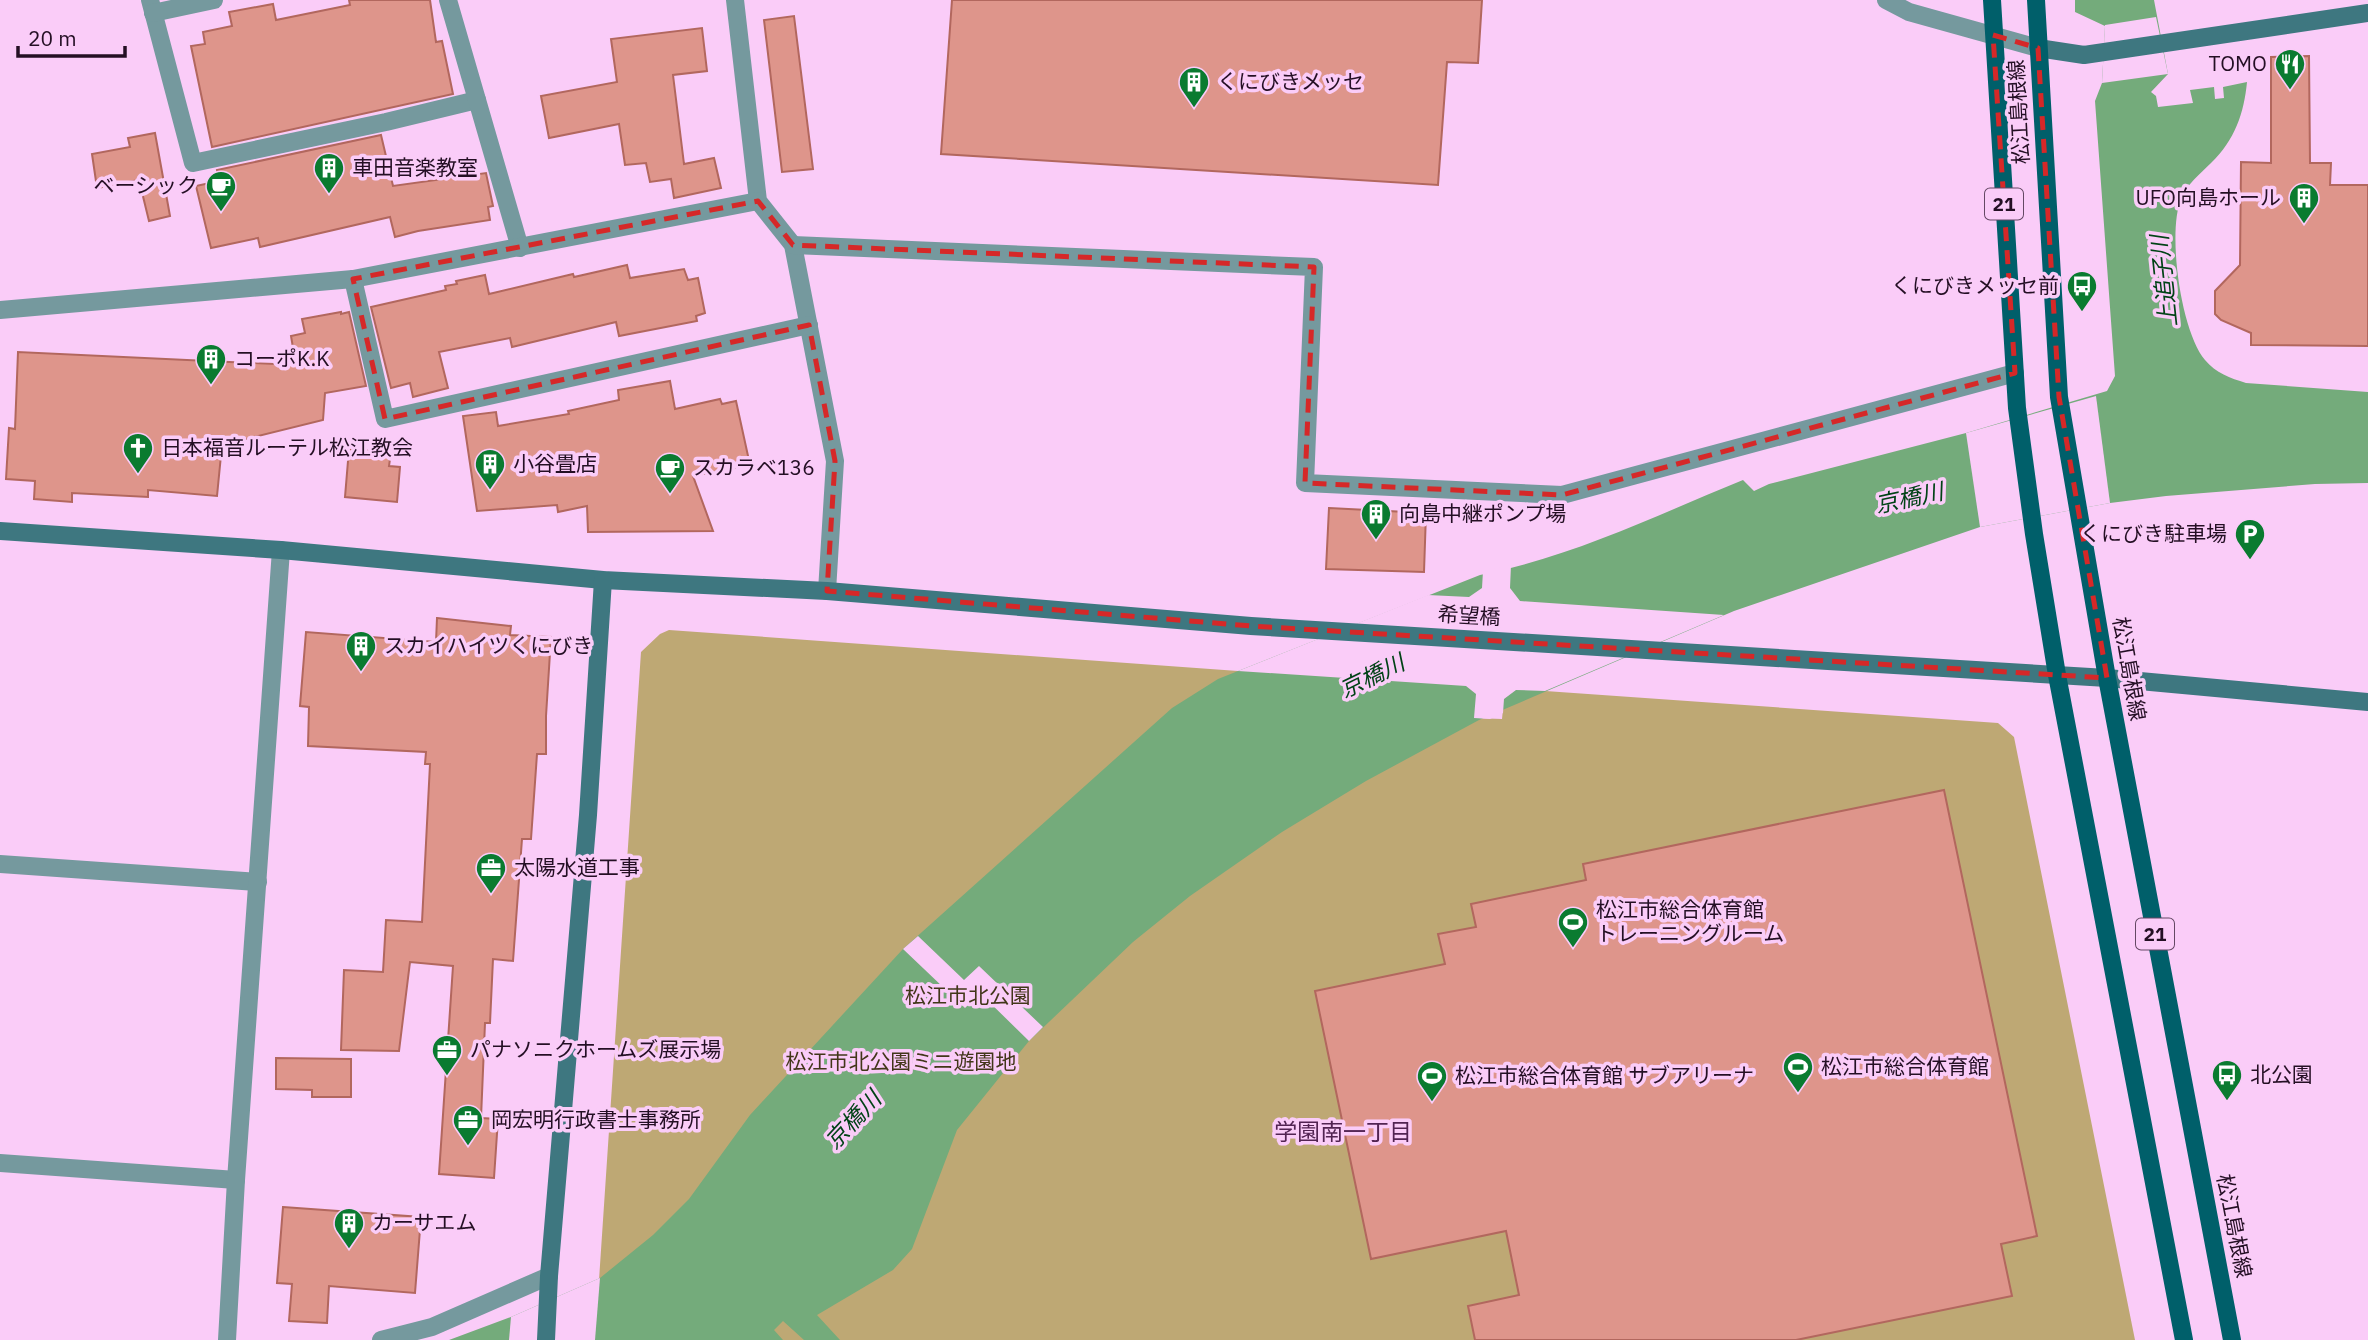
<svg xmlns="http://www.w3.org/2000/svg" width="2368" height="1340" font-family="'IBM Plex Sans','Noto Sans JP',sans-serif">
	<rect width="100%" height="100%" fill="#faccf8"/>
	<polygon fill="#bea874" points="669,630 1238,671 1474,718 1502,719 1504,699 1516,689 1998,723 2014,737 2135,1340 595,1340 641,652 660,634"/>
	<path fill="#74ab7b" d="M2075,0H2154L2168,74L2151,92L2156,96L2158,107L2193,103L2190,90L2214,87L2215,99L2224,98L2223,87L2247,82C2244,113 2235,140 2211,163C2199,175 2188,183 2181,199C2167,233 2181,332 2205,360C2216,373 2230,378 2246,383L2368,392V483L2315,484L2166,496L2110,503L1980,527L1734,611L1479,720L1366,781L1282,832L1190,896L1133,942L1029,1041L957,1130L912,1249L893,1270L817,1315L840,1340H804L783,1321L774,1330L783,1340H449L511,1317L600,1278L653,1235L689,1199L750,1115L903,949L1172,708L1218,679L1480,575C1572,557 1657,515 1743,480L1754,491L1769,484L1966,433L2107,391L2115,376L2095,101L2102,83L2105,26L2075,12Z"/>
	<g fill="#faccf8">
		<polygon points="2156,17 2168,74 2102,83 2105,25"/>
		<polygon points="2096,396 2110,503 1980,527 1966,433"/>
		<polygon points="1511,565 1510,588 1520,601 1724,615 1545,691 1516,690 1504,699 1503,713 1490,719 1474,718 1476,694 1466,686 1238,671 1428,595 1469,597 1482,588 1483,571"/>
		<polygon points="918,936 964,980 979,966 1043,1027 1029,1041 980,993 965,1008 903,949"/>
		<polygon points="600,1278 595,1340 509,1340 511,1317"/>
	</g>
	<g fill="#de958b" stroke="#b2675e" stroke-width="2">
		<polygon points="349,0 430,0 436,42 442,41 453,94 212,147 191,46 205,44 203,32 232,26 229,12 273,4 276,20 350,5"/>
		<polygon points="952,0 1482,0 1478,63 1447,62 1438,185 941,154"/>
		<polygon points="794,16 813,169 782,172 764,20"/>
		<polygon points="702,28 707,71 673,75 684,164 714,158 721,188 674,198 671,179 650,182 646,163 625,165 619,124 549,138 541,96 617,82 611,39"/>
		<polygon points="2309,56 2310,163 2331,163 2330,185 2368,185 2368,346 2251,345 2251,333 2221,320 2215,314 2215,291 2240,265 2241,162 2271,163 2271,57"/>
		<polygon points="155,133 170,216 149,221 139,180 97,188 92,154 130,147 128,138"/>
		<polygon points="381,135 393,186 486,173 493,206 488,207 490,220 418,231 395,237 390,217 260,247 258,238 211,248 196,186 219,181 217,170"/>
		<polygon points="627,265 630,278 684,269 688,280 698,278 705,313 696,316 697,321 619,336 616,322 512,347 510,338 439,352 448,388 413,397 410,383 391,388 371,307 446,290 445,286 457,284 456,281 485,275 489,294 573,274 574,277"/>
		<polygon points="341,312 341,314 349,312 366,386 325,393 323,420 222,445 217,496 148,490 148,497 72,493 72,502 34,499 35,481 6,479 9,428 15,429 18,352 296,365 291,336 305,333 302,319"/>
		<polygon points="670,381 675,409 720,399 722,404 736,401 750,465 693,476 713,531 588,532 587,506 558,512 557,505 477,511 463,416 496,412 498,426 569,414 568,411 619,400 618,390"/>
		<polygon points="349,449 391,452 389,466 400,467 397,502 345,497"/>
		<polygon points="1329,508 1426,513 1424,572 1326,569"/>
		<polygon points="437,618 511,626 510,635 551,637 546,716 546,754 537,754 531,839 522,839 513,961 493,959 490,1023 485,1023 481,1118 498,1119 494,1178 439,1174 453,966 410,962 399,1051 341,1050 344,970 383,972 386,920 422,922 430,764 425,764 426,752 308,746 309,707 300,706 306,632 436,642"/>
		<polygon points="1944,790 2037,1236 2001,1244 2012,1296 1796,1340 1475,1340 1468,1306 1519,1295 1506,1231 1371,1259 1315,991 1445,964 1438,934 1476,927 1471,904 1586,880 1583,864"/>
		<polygon points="276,1058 351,1059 351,1097 312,1097 312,1090 276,1089"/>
		<polygon points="283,1207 421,1217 415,1293 329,1286 327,1323 289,1321 292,1284 277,1283"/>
	</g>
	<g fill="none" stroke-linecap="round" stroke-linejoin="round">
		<g stroke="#75999e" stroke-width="18">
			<polyline points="150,0 193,163 386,122 477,100"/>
			<polyline points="448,0 520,248"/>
			<polyline points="735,0 758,201 793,245 835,461 827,591"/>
			<polyline points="1886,0 1909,12 2038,48"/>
			<polyline points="153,13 214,0"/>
			<polyline points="793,245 1314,267 1305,483 1562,495 2015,373"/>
			<polyline points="353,279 385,419 809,325"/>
			<polyline points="0,310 353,279 758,201"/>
			<polyline points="0,864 258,882"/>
			<polyline points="0,1163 236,1180"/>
			<polyline points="227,1340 236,1180 281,550"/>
			<polyline points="381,1340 432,1327 549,1276"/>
		</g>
		<g stroke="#3e7780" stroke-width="18">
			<polyline points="2038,48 2084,55 2368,13"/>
			<polyline points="0,531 281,550 603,580 827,591 1251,626 2107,678 2368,702"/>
			<polyline points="546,1340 549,1276 588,815 603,580"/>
		</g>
		<g stroke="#005f6a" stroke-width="18">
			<polyline points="1992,0 2017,408 2034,534 2057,675 2184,1340"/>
			<polyline points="2036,0 2059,397 2107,678 2232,1340"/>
		</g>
	</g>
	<path fill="none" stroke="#d62828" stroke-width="5" stroke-dasharray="14 9" stroke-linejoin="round" d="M1993,35L2038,48L2059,397L2107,678L1251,626L827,591L835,461L809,325L385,419L353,279L758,201L793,245L1314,267L1305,483L1562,495L2015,373Z"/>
	<defs>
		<g id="restaurant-pin" transform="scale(1.575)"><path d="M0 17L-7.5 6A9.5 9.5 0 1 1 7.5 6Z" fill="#0a7b30" stroke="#faccf8"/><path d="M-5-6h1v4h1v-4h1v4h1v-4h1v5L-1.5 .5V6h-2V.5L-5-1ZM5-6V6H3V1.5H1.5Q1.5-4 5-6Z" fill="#fff"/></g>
		<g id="building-pin" transform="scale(1.575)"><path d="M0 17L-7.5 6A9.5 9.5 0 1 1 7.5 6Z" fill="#0a7b30" stroke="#faccf8"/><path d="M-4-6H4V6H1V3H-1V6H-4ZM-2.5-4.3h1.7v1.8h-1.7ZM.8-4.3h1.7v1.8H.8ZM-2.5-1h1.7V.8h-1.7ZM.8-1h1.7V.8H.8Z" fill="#fff"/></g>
		<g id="cafe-pin" transform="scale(1.575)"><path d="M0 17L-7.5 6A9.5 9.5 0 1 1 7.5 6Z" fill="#0a7b30" stroke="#faccf8"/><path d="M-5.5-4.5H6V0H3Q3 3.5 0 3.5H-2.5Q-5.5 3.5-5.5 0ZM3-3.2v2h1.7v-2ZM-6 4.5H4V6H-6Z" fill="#fff"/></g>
		<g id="bus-pin" transform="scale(1.575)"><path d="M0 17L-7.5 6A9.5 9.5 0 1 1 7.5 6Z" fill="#0a7b30" stroke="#faccf8"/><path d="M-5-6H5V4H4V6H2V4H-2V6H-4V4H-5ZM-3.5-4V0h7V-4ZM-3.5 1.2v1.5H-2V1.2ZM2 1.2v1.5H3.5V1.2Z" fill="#fff"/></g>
		<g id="church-pin" transform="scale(1.575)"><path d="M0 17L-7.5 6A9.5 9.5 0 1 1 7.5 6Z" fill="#0a7b30" stroke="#faccf8"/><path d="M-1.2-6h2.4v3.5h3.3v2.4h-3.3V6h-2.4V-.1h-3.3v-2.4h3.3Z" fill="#fff"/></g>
		<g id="parking-pin" transform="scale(1.575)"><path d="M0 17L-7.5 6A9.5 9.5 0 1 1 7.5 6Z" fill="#0a7b30" stroke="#faccf8"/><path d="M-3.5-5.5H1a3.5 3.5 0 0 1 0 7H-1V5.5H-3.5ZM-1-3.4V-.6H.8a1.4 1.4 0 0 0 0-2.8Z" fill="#fff"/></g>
		<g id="office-pin" transform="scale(1.575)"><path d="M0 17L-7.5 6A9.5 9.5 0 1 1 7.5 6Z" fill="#0a7b30" stroke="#faccf8"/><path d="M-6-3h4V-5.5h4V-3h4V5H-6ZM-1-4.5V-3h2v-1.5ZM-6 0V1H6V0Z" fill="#fff"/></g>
		<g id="stadium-pin" transform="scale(1.575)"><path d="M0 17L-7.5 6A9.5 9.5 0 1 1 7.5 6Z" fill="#0a7b30" stroke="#faccf8"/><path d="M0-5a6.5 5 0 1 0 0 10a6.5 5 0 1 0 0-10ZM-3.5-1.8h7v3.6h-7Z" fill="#fff"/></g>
	</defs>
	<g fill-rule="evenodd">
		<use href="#restaurant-pin" x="2290" y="64"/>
		<use href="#building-pin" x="1194" y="82"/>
		<use href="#building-pin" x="329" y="168"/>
		<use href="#cafe-pin" x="221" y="186"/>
		<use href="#building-pin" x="2304" y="198"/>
		<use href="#bus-pin" x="2082" y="286"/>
		<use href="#building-pin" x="211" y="359"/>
		<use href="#church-pin" x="138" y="448"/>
		<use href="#building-pin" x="490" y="464"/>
		<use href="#cafe-pin" x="670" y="468"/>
		<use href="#building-pin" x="1376" y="514"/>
		<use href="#parking-pin" x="2250" y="534"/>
		<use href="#building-pin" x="361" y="646"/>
		<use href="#office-pin" x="491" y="868"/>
		<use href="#stadium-pin" x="1573" y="922"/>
		<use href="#office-pin" x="447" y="1050"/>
		<use href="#stadium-pin" x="1798" y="1067"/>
		<use href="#bus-pin" x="2227" y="1075"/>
		<use href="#stadium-pin" x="1432" y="1076"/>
		<use href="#office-pin" x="468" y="1120"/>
		<use href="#building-pin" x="349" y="1223"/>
	</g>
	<g text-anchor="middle" stroke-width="7" stroke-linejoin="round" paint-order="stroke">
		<g fill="#faccf8" stroke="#644864" stroke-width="2">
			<rect x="1985" y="188.5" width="38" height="31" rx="5"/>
			<rect x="2136" y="918.5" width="38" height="31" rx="5"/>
		</g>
		<g font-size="19" font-weight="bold" fill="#240f24">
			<text x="2004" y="211">21</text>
			<text x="2155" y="941">21</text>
		</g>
		<g font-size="21" fill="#240f24" stroke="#faccf8" text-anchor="start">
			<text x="2267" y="71" text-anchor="end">TOMO</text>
			<text x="1217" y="89">くにびきメッセ</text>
			<text x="352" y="175">車田音楽教室</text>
			<text x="198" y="193" text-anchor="end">ベーシック</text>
			<text x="2281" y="205" text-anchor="end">UFO向島ホール</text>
			<text x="2059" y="293" text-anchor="end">くにびきメッセ前</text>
			<text x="234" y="366">コーポK.K</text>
			<text x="161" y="455">日本福音ルーテル松江教会</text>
			<text x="513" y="471">小谷畳店</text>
			<text x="693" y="475">スカラベ136</text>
			<text x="1399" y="521">向島中継ポンプ場</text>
			<text x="2227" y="541" text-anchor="end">くにびき駐車場</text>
			<text x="384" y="653">スカイハイツくにびき</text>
			<text x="514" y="875">太陽水道工事</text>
			<text x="1596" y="917">松江市総合体育館<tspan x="1596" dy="24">トレーニングルーム</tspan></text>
			<text x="470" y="1057">パナソニクホームズ展示場</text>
			<text x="1821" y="1074">松江市総合体育館</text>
			<text x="2250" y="1082">北公園</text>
			<text x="1455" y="1083">松江市総合体育館 サブアリーナ</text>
			<text x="491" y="1127">岡宏明行政書士事務所</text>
			<text x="372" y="1230">カーサエム</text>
		</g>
		<g font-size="21" fill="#240f24" stroke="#faccf8">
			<text transform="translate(2019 112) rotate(-93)" y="7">松江島根線</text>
			<text transform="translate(1469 616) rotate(3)" y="7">希望橋</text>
			<text transform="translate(2129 669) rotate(80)" y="7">松江島根線</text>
			<text transform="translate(2234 1226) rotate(79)" y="7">松江島根線</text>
		</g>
		<g font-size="21" fill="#423619" stroke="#faccf8">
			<text x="968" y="1003">松江市北公園</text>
			<text x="901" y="1069">松江市北公園ミニ遊園地</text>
		</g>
		<g font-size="23" font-style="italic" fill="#014316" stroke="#faccf8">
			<text transform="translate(2164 281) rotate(-96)" y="8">上追子川</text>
			<text transform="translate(1909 498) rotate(-12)" y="8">京橋川</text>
			<text transform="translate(1372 676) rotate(-26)" y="8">京橋川</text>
			<text transform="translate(853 1120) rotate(-47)" y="8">京橋川</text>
		</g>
		<g font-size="23" fill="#522352" stroke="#faccf8">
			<text x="1343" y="1140">学園南一丁目</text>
		</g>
	</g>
	<path d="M18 46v10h107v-10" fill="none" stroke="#240f24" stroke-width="3.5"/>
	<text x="28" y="46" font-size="21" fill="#240f24" stroke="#faccf8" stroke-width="5" paint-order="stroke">20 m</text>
</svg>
